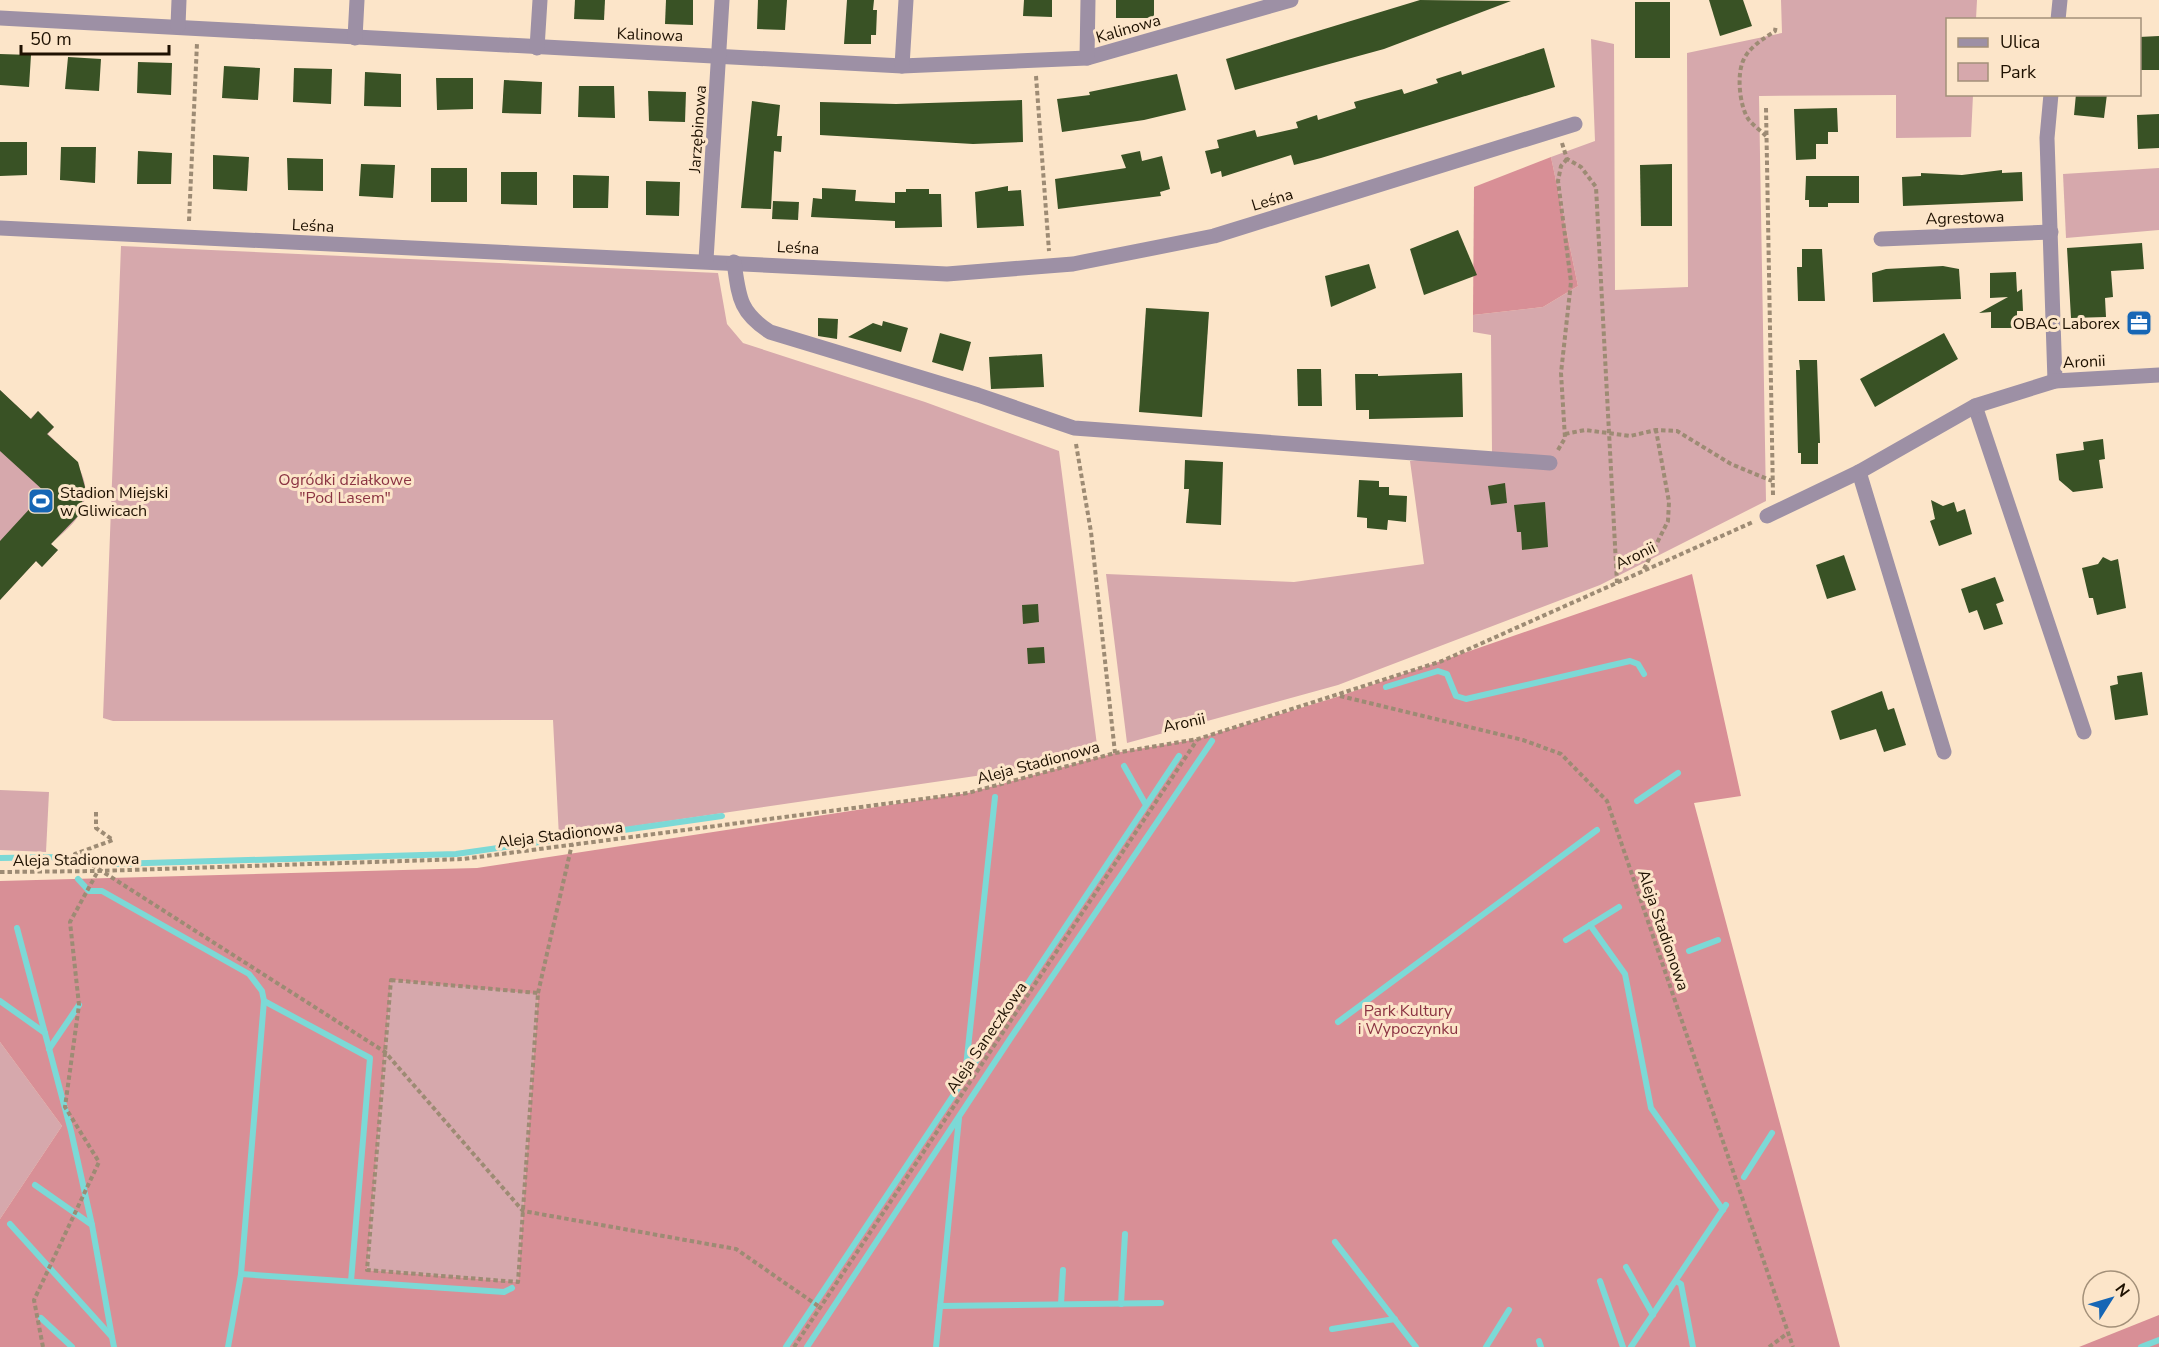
<svg xmlns="http://www.w3.org/2000/svg" width="2159" height="1347" font-family="'Nunito Sans',sans-serif">
	<rect width="100%" height="100%" fill="#fce5c9"/>
	<g fill="#d6a8ac">
		<polygon points="1781,0 1977,0 1976,19 1948,20 1948,94 1973,95 1971,137 1896,138 1896,95 1759,96 1766,501 1600,585 1338,685 1127,743 1106,574 1294,582 1424,564 1410,461 1492,453 1491,335 1473,332 1473,315 1543,307 1578,286 1551,157 1595,141 1591,39 1614,44 1615,290 1688,287 1687,53 1782,33"/>
		<polygon points="2159,168 2159,230 2066,238 2063,174"/>
		<polygon points="121,246 718,273 727,324 743,343 925,402 1059,451 1097,745 1003,772 559,837 553,720 113,721 103,718"/>
		<path d="M0,390L30,419L38,411L54,427L48,434C71,456 97,477 80,513C75,524 60,535 51,544L58,550L42,567L36,561L0,600Z"/>
		<polygon points="0,790 49,792 46,852 0,850"/>
		<polygon points="391,980 538,993 518,1282 367,1270"/>
		<polygon points="0,1042 62,1126 0,1219"/>
	</g>
	<g fill="#d88f96" fill-rule="evenodd">
		<polygon points="1551,157 1578,286 1543,307 1473,315 1474,187"/>
		<path d="M1692,574L1741,796L1694,803L1840,1347H0V1219L62,1126L0,1042V881L477,868L968,793L1115,753L1198,739L1340,696ZM391,980L538,994L518,1282L367,1270Z"/>
		<polygon points="2159,1315 2159,1347 2079,1347"/>
	</g>
	<g fill="none" stroke-linecap="round" stroke-linejoin="round">
		<g stroke="#7cd9d6" stroke-width="6">
			<polyline points="1386,687 1438,671 1447,674 1456,696 1466,699 1630,661 1638,664 1644,674"/>
			<polyline points="1124,766 1146,805"/>
			<polyline points="1637,801 1678,773"/>
			<polyline points="0,858 64,857 67,862"/>
			<polyline points="113,864 456,854 722,816"/>
			<polyline points="78,879 89,891 102,891 249,974 262,991 264,1001 241,1274 228,1347"/>
			<polyline points="1590,925 1625,974 1651,1108 1723,1210"/>
			<polyline points="17,928 71,1131 92,1225"/>
			<polyline points="1566,940 1619,907"/>
			<polyline points="1689,951 1718,940"/>
			<polyline points="0,1001 45,1033"/>
			<polyline points="264,1001 370,1058 351,1281"/>
			<polyline points="1338,1022 1597,830"/>
			<polyline points="49,1049 79,1005"/>
			<polyline points="965,1076 995,797"/>
			<polyline points="1744,1177 1772,1133"/>
			<polyline points="35,1185 92,1225 112,1337"/>
			<polyline points="10,1224 112,1337 114,1347"/>
			<polyline points="1335,1242 1416,1347"/>
			<polyline points="1626,1267 1653,1315"/>
			<polyline points="241,1274 504,1292 512,1288"/>
			<polyline points="1600,1281 1623,1347"/>
			<polyline points="1676,1281 1681,1284 1693,1347"/>
			<polyline points="1061,1304 1063,1270"/>
			<polyline points="1121,1304 1125,1234"/>
			<polyline points="940,1306 1161,1303"/>
			<polyline points="41,1318 72,1347"/>
			<polyline points="1332,1329 1395,1319"/>
			<polyline points="1539,1341 1541,1347"/>
			<polyline points="786,1347 1179,756"/>
			<polyline points="807,1347 1010,1039 1212,741"/>
			<polyline points="936,1347 959,1118"/>
			<polyline points="1486,1347 1509,1310"/>
			<polyline points="1631,1347 1726,1205"/>
			<polyline points="2141,1347 2159,1340"/>
		</g>
	</g>
	<g fill="#395225">
		<polygon points="575,0 605,0 604,20 574,19"/>
		<polygon points="666,0 693,0 693,25 665,24"/>
		<polygon points="758,0 787,0 785,30 757,29"/>
		<polygon points="847,0 874,0 873,10 877,10 876,35 871,35 871,44 844,44"/>
		<polygon points="1024,0 1052,0 1052,17 1023,16"/>
		<rect x="1116" y="0" width="38" height="18"/>
		<polygon points="1420,0 1511,1 1384,49 1235,90 1226,59"/>
		<polygon points="1709,0 1743,0 1752,26 1720,36"/>
		<rect x="1635" y="2" width="35" height="56"/>
		<polygon points="2159,36 2159,70 2139,70 2139,37"/>
		<polygon points="1544,48 1555,87 1321,158 1294,165 1291,155 1222,177 1221,171 1211,174 1205,151 1219,148 1217,140 1255,130 1257,137 1298,128 1296,122 1317,115 1318,120 1356,108 1354,102 1402,89 1404,94 1438,83 1436,79 1461,71 1462,75"/>
		<polygon points="0,54 31,55 29,87 0,85"/>
		<polygon points="68,57 101,59 99,91 65,89"/>
		<polygon points="138,62 172,63 171,95 137,93"/>
		<polygon points="224,66 260,68 258,100 222,98"/>
		<polygon points="294,68 332,69 331,104 293,102"/>
		<polygon points="365,72 401,74 401,107 364,106"/>
		<polygon points="1177,74 1186,110 1144,120 1062,132 1057,99 1090,95 1089,92"/>
		<polygon points="436,78 473,78 473,109 437,110"/>
		<polygon points="504,80 542,82 541,114 502,113"/>
		<polygon points="579,86 614,86 615,118 578,117"/>
		<polygon points="648,91 686,92 685,122 649,121"/>
		<polygon points="2076,94 2107,94 2104,118 2074,115"/>
		<polygon points="1022,100 1023,142 973,144 820,135 820,102 896,104"/>
		<polygon points="752,101 780,105 777,136 782,136 781,152 774,151 771,209 741,208"/>
		<polygon points="1837,108 1838,132 1828,132 1828,144 1816,144 1816,159 1796,160 1794,109"/>
		<polygon points="2159,114 2159,148 2138,149 2137,115"/>
		<polygon points="0,142 27,142 27,175 0,176"/>
		<polygon points="61,147 96,147 95,183 60,180"/>
		<polygon points="138,151 172,153 171,184 137,184"/>
		<polygon points="1140,151 1142,161 1162,156 1170,189 1160,192 1161,196 1058,209 1055,179 1126,168 1121,155"/>
		<polygon points="213,155 249,157 247,191 213,189"/>
		<polygon points="287,158 323,159 323,191 288,190"/>
		<polygon points="361,164 395,165 393,198 359,196"/>
		<polygon points="1672,164 1672,226 1641,226 1640,165"/>
		<rect x="431" y="168" width="36" height="34"/>
		<polygon points="2002,170 2002,173 2022,172 2023,201 1903,206 1902,177 1921,176 1921,173 1962,175"/>
		<polygon points="501,172 537,172 537,205 501,204"/>
		<polygon points="573,175 609,176 608,208 573,208"/>
		<polygon points="1806,176 1859,176 1859,203 1828,203 1828,207 1809,207 1809,200 1805,200"/>
		<polygon points="646,181 680,182 679,216 646,215"/>
		<polygon points="1008,186 1008,191 1021,190 1024,226 977,228 975,192"/>
		<polygon points="822,188 856,190 855,201 895,203 895,192 906,192 906,189 929,189 929,194 941,194 942,227 895,228 895,221 811,217 813,198 822,199"/>
		<polygon points="773,201 799,202 798,220 772,219"/>
		<polygon points="1458,230 1477,275 1424,295 1410,249"/>
		<polygon points="2142,243 2144,269 2111,271 2113,297 2105,298 2106,317 2071,318 2067,248"/>
		<polygon points="1802,249 1822,249 1825,301 1798,301 1797,267 1802,267"/>
		<polygon points="1369,264 1376,288 1331,307 1325,276"/>
		<polygon points="1943,266 1959,269 1961,299 1873,302 1872,273 1886,269"/>
		<polygon points="2016,272 2017,292 2022,289 2023,311 2017,311 2017,328 1991,328 1991,312 1979,313 2008,297 1990,298 1990,273"/>
		<polygon points="1146,308 1209,312 1202,417 1139,412"/>
		<polygon points="818,318 838,319 837,339 818,336"/>
		<polygon points="883,321 908,328 901,352 848,337 873,323 882,326"/>
		<polygon points="940,333 971,342 963,371 932,362"/>
		<polygon points="1944,333 1958,359 1875,407 1860,379"/>
		<polygon points="1042,354 1044,387 991,389 989,357"/>
		<polygon points="1799,360 1817,360 1820,443 1818,443 1818,464 1801,464 1801,453 1798,453 1796,370 1800,370"/>
		<polygon points="1297,369 1321,369 1322,406 1298,406"/>
		<polygon points="1462,373 1463,417 1369,419 1369,410 1356,410 1355,374 1378,374 1378,376"/>
		<polygon points="0,390 31,419 38,411 54,427 47,434 78,462 85,487 80,514 51,544 58,550 42,567 36,561 0,600 0,541 45,492 0,451"/>
		<polygon points="2103,439 2105,459 2099,460 2103,488 2073,492 2059,480 2056,454 2084,450 2083,442"/>
		<polygon points="1185,460 1223,462 1221,525 1186,523 1189,489 1184,489"/>
		<polygon points="1359,480 1379,481 1379,487 1389,487 1389,495 1407,496 1406,522 1388,520 1387,530 1367,528 1367,518 1357,517"/>
		<polygon points="1505,483 1507,503 1491,505 1488,486"/>
		<polygon points="1931,500 1943,506 1954,502 1957,512 1965,509 1972,534 1939,546 1930,521 1935,519"/>
		<polygon points="1545,502 1548,547 1522,550 1521,532 1517,532 1514,505"/>
		<polygon points="1844,555 1856,590 1827,599 1816,565"/>
		<polygon points="2103,557 2111,561 2118,559 2126,608 2097,615 2093,598 2089,598 2082,568 2098,564"/>
		<polygon points="1995,577 2004,601 1996,604 2003,624 1984,630 1977,610 1969,613 1961,589"/>
		<polygon points="1038,604 1039,622 1023,624 1022,605"/>
		<polygon points="1044,647 1045,663 1028,664 1027,648"/>
		<polygon points="2142,672 2148,715 2115,720 2110,686 2118,684 2117,676"/>
		<polygon points="1882,691 1888,710 1894,708 1906,745 1884,752 1876,729 1840,740 1831,711"/>
	</g>
	<g fill="none" stroke-linecap="round" stroke-linejoin="round">
		<g stroke="#9d8b74" stroke-width="4" stroke-dasharray="4.5 3" stroke-linecap="butt">
			<polyline points="1036,76 1049,251"/>
			<polyline points="1766,108 1773,495"/>
			<path d="M1766,136C1761,131 1754,126 1749,120C1740,108 1737,78 1742,64C1746,49 1763,39 1775,31L1776,25"/>
			<polyline points="1562,143 1567,159 1581,167 1596,187 1617,583"/>
			<polyline points="189,221 197,43"/>
			<polyline points="1565,434 1585,430 1630,436 1656,430 1677,431 1731,464 1772,481"/>
			<polyline points="1076,444 1091,532 1115,753"/>
			<polyline points="1558,450 1565,438 1561,373 1571,282 1558,181 1561,166 1567,159"/>
			<polyline points="1644,569 1668,521 1669,502 1656,430"/>
			<polyline points="1340,696 1523,740 1561,754 1607,801 1793,1347"/>
			<polyline points="96,812 96,828 113,840 75,854 385,1052 523,1211 736,1249 821,1308"/>
			<polyline points="0,872 98,871 463,859 968,793 1115,753 1198,739 1442,661 1753,522"/>
			<polygon points="391,980 538,993 518,1282 367,1270"/>
			<polyline points="538,993 572,844"/>
			<polyline points="43,1347 34,1300 99,1162 65,1107 79,1005 70,922 98,871"/>
			<polyline points="794,1347 1197,740"/>
			<polyline points="1769,1347 1788,1333"/>
		</g>
		<g stroke="#9d90a5" stroke-width="15">
			<polyline points="0,18 902,66 1087,58 1291,0"/>
			<polyline points="2058,20 2060,0"/>
			<polyline points="178,26 179,0"/>
			<polyline points="355,38 357,0"/>
			<polyline points="537,48 540,0"/>
			<polyline points="1087,58 1088,0"/>
			<polyline points="902,66 906,0"/>
			<polyline points="2051,94 2047,138 2055,381"/>
			<polyline points="0,228 947,274 1073,264 1214,236 1575,124"/>
			<polyline points="1881,239 2051,232"/>
			<polyline points="706,260 722,0"/>
			<path d="M734,262C739,297 739,312 770,332L978,395L1074,428L1550,463"/>
			<polyline points="1975,406 2084,732"/>
			<polyline points="1859,472 1944,752"/>
			<polyline points="1767,516 1859,472 1975,406 2055,381 2159,375"/>
		</g>
	</g>
	<defs>
		<g id="office-square" transform="scale(1.35)"><rect x="-9" y="-9" width="18" height="18" rx="4" fill="#1666b5" stroke="#fce5c9"/><path d="M-6-3h4V-5.5h4V-3h4V5H-6ZM-1-4.5V-3h2v-1.5ZM-6 0V1H6V0Z" fill="#fff"/></g>
		<g id="stadium-square" transform="scale(1.35)"><rect x="-9" y="-9" width="18" height="18" rx="4" fill="#1666b5" stroke="#fce5c9"/><path d="M0-5a6.5 5 0 1 0 0 10a6.5 5 0 1 0 0-10ZM-3.5-1.8h7v3.6h-7Z" fill="#fff"/></g>
	</defs>
	<g fill-rule="evenodd">
		<use href="#office-square" x="2139" y="323"/>
		<use href="#stadium-square" x="41" y="501"/>
	</g>
	<g text-anchor="middle" stroke-width="6" stroke-linejoin="round" paint-order="stroke">
		<g font-size="16" fill="#1e1101" stroke="#fce5c9">
			<text transform="translate(1128 28) rotate(-16)" y="6">Kalinowa</text>
			<text transform="translate(650 34) rotate(2)" y="6">Kalinowa</text>
			<text transform="translate(697 129) rotate(-86)" y="6">Jarzębinowa</text>
			<text transform="translate(1272 199) rotate(-17)" y="6">Leśna</text>
			<text transform="translate(1965 217) rotate(-2)" y="6">Agrestowa</text>
			<text transform="translate(313 225) rotate(3)" y="6">Leśna</text>
			<text transform="translate(798 247) rotate(3)" y="6">Leśna</text>
			<text transform="translate(2084 361) rotate(-3)" y="6">Aronii</text>
			<text transform="translate(1635 555) rotate(-26)" y="6">Aronii</text>
			<text transform="translate(1184 722) rotate(-12)" y="6">Aronii</text>
			<text transform="translate(1038 762) rotate(-15)" y="6">Aleja Stadionowa</text>
			<text transform="translate(560 834) rotate(-7)" y="6">Aleja Stadionowa</text>
			<text transform="translate(76 859) rotate(-1)" y="6">Aleja Stadionowa</text>
			<text transform="translate(1664 930) rotate(71)" y="6">Aleja Stadionowa</text>
			<text transform="translate(986 1037) rotate(-56)" y="6">Aleja Saneczkowa</text>
		</g>
		<g font-size="16" fill="#1e1101" stroke="#fce5c9" text-anchor="end">
			<text x="2120" y="329">OBAC Laborex</text>
			<text x="60" y="498" text-anchor="start">Stadion Miejski<tspan x="60" dy="18">w Gliwicach</tspan></text>
		</g>
		<g font-size="16" fill="#8b3443" stroke="#fce5c9">
			<text x="345" y="485">Ogródki działkowe<tspan x="345" dy="18">"Pod Lasem"</tspan></text>
			<text x="1408" y="1016">Park Kultury<tspan x="1408" dy="18">i Wypoczynku</tspan></text>
		</g>
	</g>
	<rect x="1946" y="18" width="195" height="78" fill="#fce5c9" stroke="#a39079" stroke-width="1.5"/>
	<rect x="1958" y="38" width="30" height="9" fill="#9d90a5" stroke="#a39079" stroke-width="1.5"/>
	<text x="2000" y="48" font-size="18" fill="#1e1101">Ulica</text>
	<rect x="1958" y="63" width="30" height="18" fill="#d6a8ac" stroke="#a39079" stroke-width="1.5"/>
	<text x="2000" y="78" font-size="18" fill="#1e1101">Park</text>
	<g transform="translate(2111 1299) rotate(53)"><circle r="28" fill="#fce5c9" stroke="#a39079" stroke-width="1.5"/>
	<path d="M0-4.5L10 22L0 15L-10 22Z" fill="#1666b5"/>
	<text y="-9" font-size="16" font-weight="bold" text-anchor="middle" fill="#1e1101">N</text>
	</g>
	<path d="M21 45v9h148v-9" fill="none" stroke="#1e1101" stroke-width="3"/>
	<text x="30" y="45" font-size="18" fill="#1e1101" stroke="#fce5c9" stroke-width="4.5" paint-order="stroke">50 m</text>
</svg>
